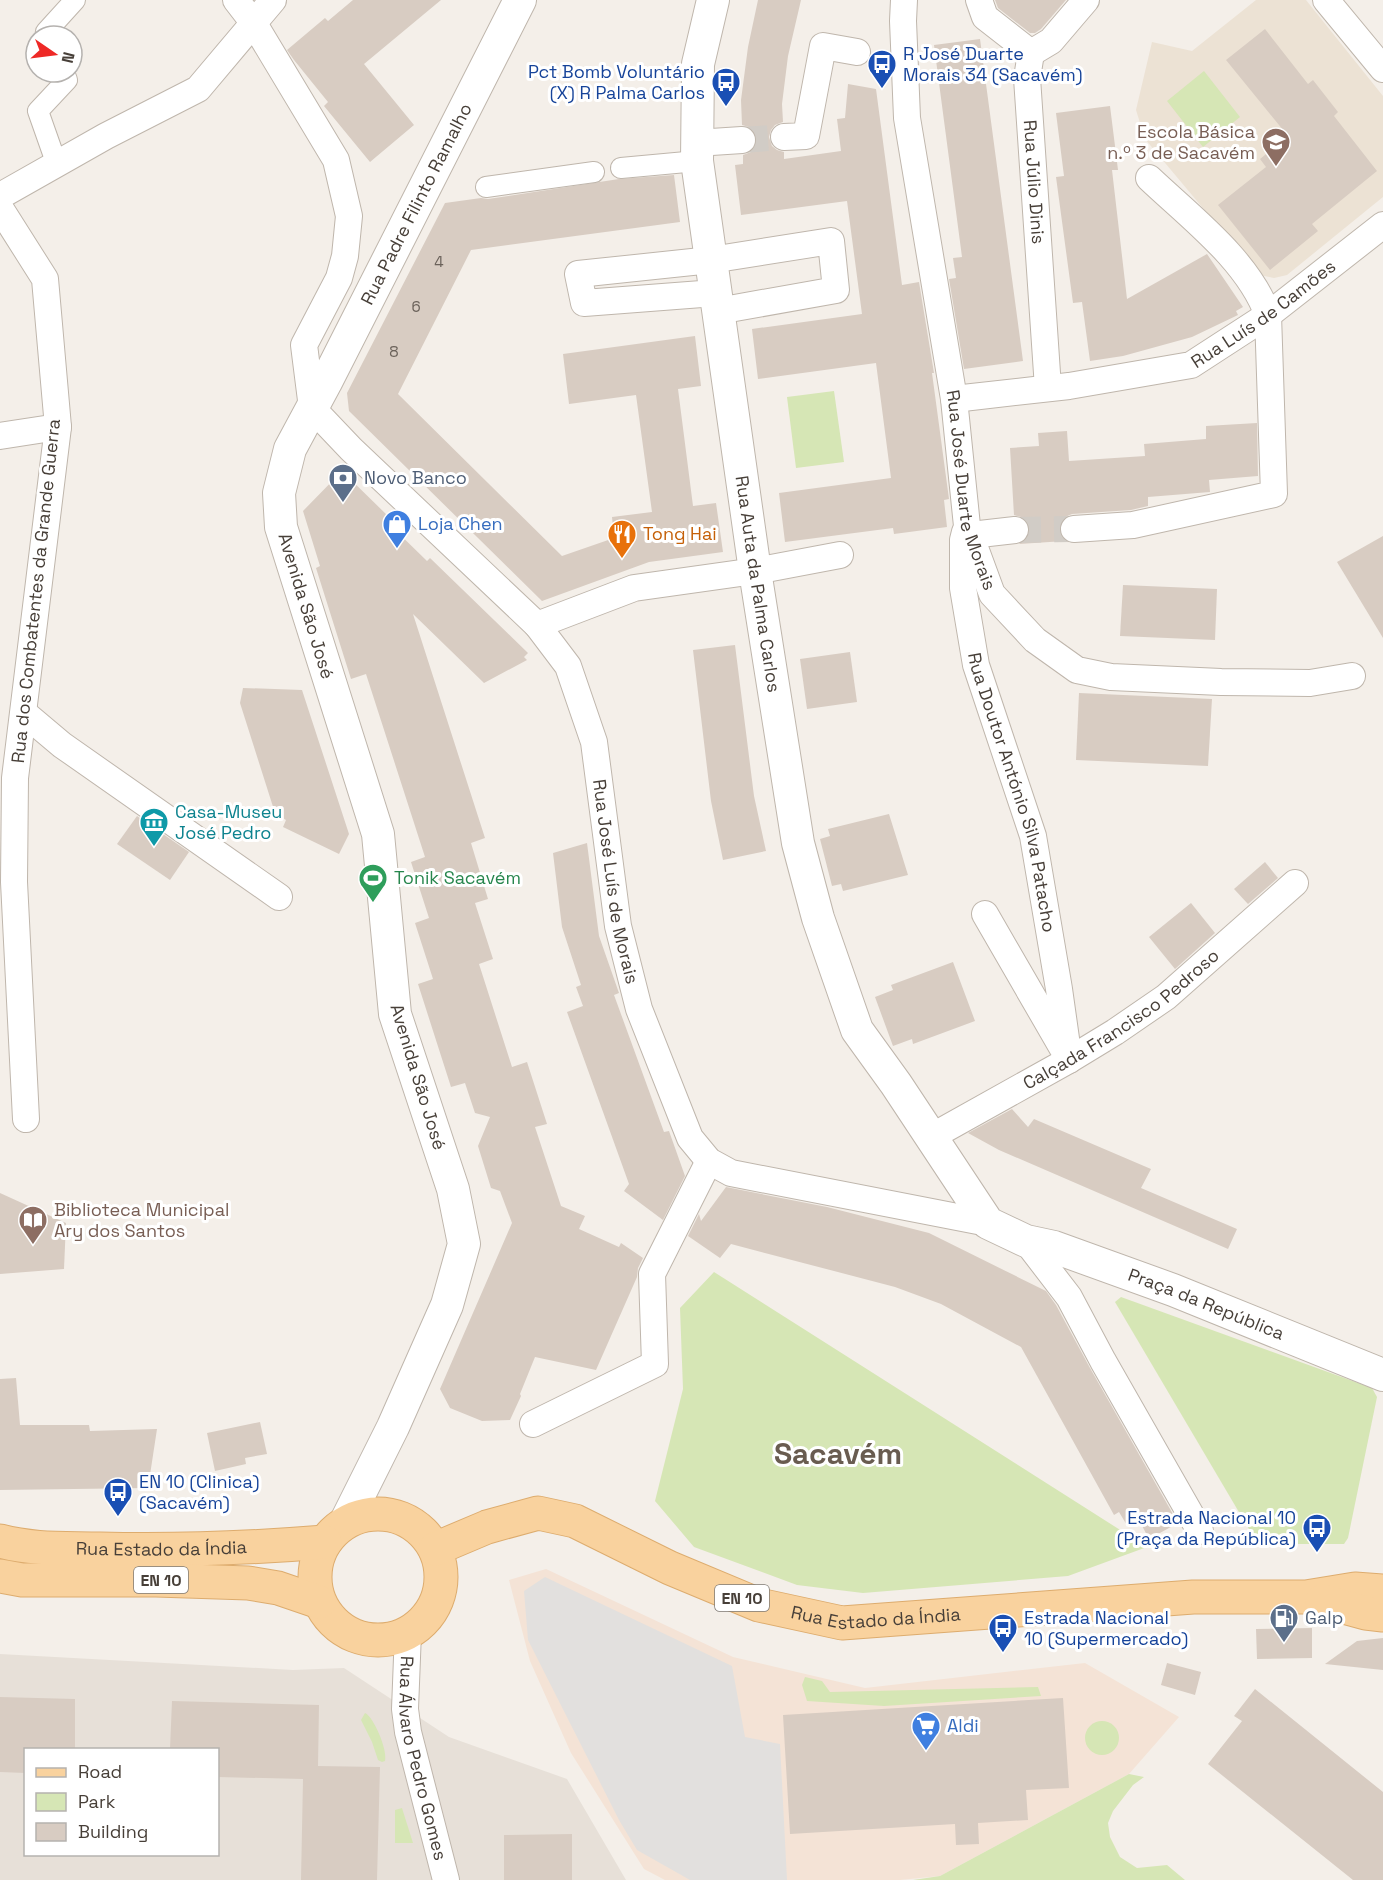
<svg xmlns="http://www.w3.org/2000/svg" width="1383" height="1880" font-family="'Space Grotesk',sans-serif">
	<rect width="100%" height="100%" fill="#f4efe9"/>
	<path fill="#e7e0d8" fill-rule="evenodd" d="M0,1654L293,1670L344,1668L449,1737L567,1779L626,1880H0ZM26,1750H218V1854H26Z"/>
	<polygon fill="#f4e3d6" points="546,1569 733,1657 865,1688 1085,1663 1179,1717 1129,1774 940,1876 900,1880 665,1880 644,1869 571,1753 530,1661 509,1580"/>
	<polygon fill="#ece2d4" points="1256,0 1306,0 1383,96 1383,197 1287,275 1274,278 1259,275 1145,139 1136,110 1152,42 1192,51"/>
	<g fill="#d6e6b5">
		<polygon points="1204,71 1240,117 1203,147 1167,101"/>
		<polygon points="834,391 844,462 796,468 787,397"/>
		<polygon points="714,1272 1147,1547 1068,1576 863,1593 797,1585 694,1547 655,1501 683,1389 680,1308"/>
		<polygon points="1121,1297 1372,1388 1377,1397 1348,1538 1344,1544 1264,1544 1256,1541 1115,1302"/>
		<polygon points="805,1677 822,1681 830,1692 1038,1687 1041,1696 884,1706 807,1701 802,1685"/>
		<path d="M365,1713C374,1717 388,1751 385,1761L382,1762L378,1760L372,1742L361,1720Z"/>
		<circle cx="1102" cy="1738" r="17"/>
		<polygon points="1129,1774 1144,1777 1133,1785 1113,1811 1108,1823 1110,1837 1120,1857 1137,1868 1167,1865 1185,1880 913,1880 940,1876"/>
		<polygon points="402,1808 413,1843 395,1843 395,1810"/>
	</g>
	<polygon fill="#e2e0de" points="545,1577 732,1666 745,1737 780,1744 787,1880 690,1880 637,1850 619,1820 528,1640 524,1591"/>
	<g fill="#d8ccc2">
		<polygon points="353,0 441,0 364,64 414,125 370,162 324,106 328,102 294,60 287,50 325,18 328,21"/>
		<polygon points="758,0 801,0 788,56 782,104 783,122 775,125 771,130 769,137 772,146 777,150 784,152 784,159 841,151 837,119 845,118 848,84 876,89 902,285 919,282 934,373 932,373 949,499 944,500 947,527 894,534 893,528 785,542 779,493 891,478 876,363 758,379 752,329 862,314 847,201 741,215 735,165 743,164 743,155 751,152 755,147 757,140 754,131 749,127 742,125 741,100 748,47"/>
		<polygon points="995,0 1066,0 1041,29 1035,33 1030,33 998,8"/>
		<polygon points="1265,29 1308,84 1313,80 1338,112 1334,116 1377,171 1312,224 1318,231 1270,270 1218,205 1266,167 1260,159 1288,136 1226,60"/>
		<polygon points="980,39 1023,361 964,369 949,279 956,278 953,258 962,257 934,45"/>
		<polygon points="1110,106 1118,170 1112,170 1127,299 1207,254 1243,307 1236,311 1238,315 1192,337 1123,356 1090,361 1082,302 1073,303 1056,177 1064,176 1056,113"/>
		<polygon points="674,175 680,222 471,250 398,394 562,556 614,538 612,517 652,512 636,395 569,404 563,354 695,336 701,386 678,389 693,506 716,503 723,552 649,562 542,601 349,411 347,393 445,203 481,198 488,199 619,179"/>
		<polygon points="1257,423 1258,476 1209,480 1210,492 1148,497 1148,506 1131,510 1072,514 1065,517 1060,523 1059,531 1065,541 1019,544 1028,536 1030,529 1027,521 1021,517 1014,515 1010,448 1039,446 1038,433 1067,431 1069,461 1145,456 1144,444 1206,439 1206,426"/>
		<polygon points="342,471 389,517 385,520 427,561 430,558 528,653 524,657 527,660 484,683 413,614 485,838 471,843 488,899 475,903 493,959 479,964 512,1067 527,1062 547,1124 535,1127 561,1206 585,1216 579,1229 619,1247 621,1243 643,1258 638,1268 637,1277 596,1370 535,1357 520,1394 521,1396 510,1420 482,1421 450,1408 440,1389 512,1223 500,1191 491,1188 478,1146 490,1117 475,1113 465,1083 451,1087 418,984 433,979 415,923 429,918 411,862 425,857 366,674 351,679 316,568 320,566 303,511"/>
		<polygon points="1383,536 1383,638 1337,562"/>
		<polygon points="1123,585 1217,589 1215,640 1120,636"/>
		<polygon points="735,645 754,796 766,851 723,860 711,801 693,650"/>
		<polygon points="850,652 857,702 807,709 800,659"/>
		<polygon points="243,688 302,690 349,834 339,854 283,827 286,820 275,813 240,703"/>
		<polygon points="1079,693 1212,699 1208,766 1076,760"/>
		<polygon points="889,814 908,875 843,891 841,884 832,886 820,839 830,836 828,829"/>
		<polygon points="137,816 189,852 170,880 117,844"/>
		<polygon points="587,843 599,936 619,993 614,995 664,1132 669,1131 685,1176 663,1220 624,1191 629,1184 567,1012 583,1006 576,987 581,985 562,927 553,853"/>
		<polygon points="1265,862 1278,878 1248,904 1234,889"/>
		<polygon points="1191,903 1215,933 1175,969 1149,937"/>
		<polygon points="953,962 975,1021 913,1044 912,1039 893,1046 875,997 893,990 891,985"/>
		<polygon points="1012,1109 1028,1127 1034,1119 1151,1169 1141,1188 1237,1229 1228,1249 999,1150 968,1133"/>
		<polygon points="726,1187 827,1207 929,1233 1046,1291 1056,1305 1090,1368 1178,1523 1149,1539 1139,1520 1128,1527 1119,1512 1114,1515 1021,1347 941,1304 895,1287 731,1244 720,1258 688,1236 699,1214 701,1221"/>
		<polygon points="0,1193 66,1223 64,1269 0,1274"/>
		<polygon points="16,1378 20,1425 89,1425 90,1431 157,1429 148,1488 0,1490 0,1379"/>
		<polygon points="260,1422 267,1454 245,1458 246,1464 215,1471 207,1433"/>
		<polygon points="1312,1628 1312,1658 1257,1659 1256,1629"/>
		<polygon points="1383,1638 1383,1670 1325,1664 1357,1641"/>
		<polygon points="1167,1663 1201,1672 1195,1695 1161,1685"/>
		<polygon points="1255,1689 1383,1792 1383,1880 1353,1880 1208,1764 1242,1721 1234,1716"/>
		<polygon points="0,1697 75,1699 75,1749 26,1749 26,1773 0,1772"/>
		<polygon points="1063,1698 1069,1788 1026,1790 1028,1820 978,1823 979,1844 956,1845 955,1824 790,1834 783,1715"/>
		<polygon points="172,1701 319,1705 318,1766 380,1767 377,1880 301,1880 303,1779 218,1777 218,1749 170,1749"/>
		<polygon points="572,1834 572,1880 504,1880 504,1835"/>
	</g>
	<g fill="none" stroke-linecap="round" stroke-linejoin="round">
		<g stroke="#d1ccc6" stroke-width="26" stroke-dasharray="26 13" stroke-linecap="butt">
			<polyline points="742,140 784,137"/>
			<polyline points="1015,530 1074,529"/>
		</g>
		<g stroke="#bfb6ac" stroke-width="22">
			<g id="pedestrian">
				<polyline points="48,36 46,32 75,0"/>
				<polyline points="57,165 38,111 67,80 64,72"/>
				<polyline points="621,168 697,161"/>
				<polyline points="486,187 594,172"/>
			</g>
		</g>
		<g stroke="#bfb6ac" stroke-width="28">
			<g id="minor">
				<path id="s1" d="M236,0L253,22L336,160L349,216L345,256L339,278L304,345L312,408L351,449L537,625L568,666L594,742L618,926L639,1009L690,1138L709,1161L731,1173L988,1223"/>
				<path id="s2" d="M904,0L903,21L907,118L954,399L967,526L992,594L1035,640L1077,670L1111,677L1221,682L1310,683L1352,676"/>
				<path id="s3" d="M979,0L985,17L1031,53L1027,78L1048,388"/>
				<polyline points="1326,0 1383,69"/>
				<polyline points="1031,53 1051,41 1086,0"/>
				<polyline points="784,137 806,136 823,46 857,52"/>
				<polyline points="696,143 742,140"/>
				<polyline points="0,196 106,136 198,89 273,0"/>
				<polyline points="0,208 45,279 58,427 15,778 14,882 26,1119"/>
				<polyline points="715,293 584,303 578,274 711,260 831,241 836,290 718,311"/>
				<path id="s4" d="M954,399L1069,386L1191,365L1268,315L1383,225"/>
				<polyline points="0,436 58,427"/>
				<path d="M1074,529L1133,525L1274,494L1268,315C1248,260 1190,217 1149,178"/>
				<path id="s5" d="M965,532L963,540V588L976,665L1033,836L1059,989L1069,1060"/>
				<polyline points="971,535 1015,530"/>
				<polyline points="537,625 634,588 755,571 840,555"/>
				<polyline points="24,713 62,745 279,897"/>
				<polyline points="985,914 1063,1049"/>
				<path id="s6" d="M931,1137L1069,1060L1115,1032L1166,997L1295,883"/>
				<polyline points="1026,1241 1069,1297 1103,1361 1200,1531"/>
				<polyline points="533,1424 655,1364 652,1274 709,1161"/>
				<path id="s7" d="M408,1632L405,1709L408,1732L446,1880"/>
			</g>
		</g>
		<g stroke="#bfb6ac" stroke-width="34">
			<g id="tertiary">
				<path id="s8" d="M713,0L698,64L697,161L755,571L798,843L818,918L857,1030L896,1084L988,1223L1026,1241L1054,1247L1173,1290L1383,1375"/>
				<path id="s9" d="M346,1521L393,1427L447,1305L464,1244L453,1189L395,1014L378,834L281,527L279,493L290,449L326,382L520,0"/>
			</g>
		</g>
		<g stroke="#ddac6e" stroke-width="35">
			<g id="primary">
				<circle cx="378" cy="1577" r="63"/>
				<path id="s10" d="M0,1541C33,1550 66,1548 100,1549C175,1551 250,1548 325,1542"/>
				<path id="s11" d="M435,1549L487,1527L538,1513L575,1521L670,1568L759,1605L842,1623L1193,1597H1306L1355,1589L1383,1591"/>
				<polyline points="0,1576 22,1580 156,1580 248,1583 278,1588 319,1602"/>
				<polyline points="1322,1601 1366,1613 1383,1615"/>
			</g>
		</g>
		<use href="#pedestrian" stroke="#fff" stroke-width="20"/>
		<use href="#minor" stroke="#fff" stroke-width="26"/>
		<use href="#tertiary" stroke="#fff" stroke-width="32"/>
		<use href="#primary" stroke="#f9d29e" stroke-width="33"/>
	</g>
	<defs>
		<g id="bus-pin" transform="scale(1.5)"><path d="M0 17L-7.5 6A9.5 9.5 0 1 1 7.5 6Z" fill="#1a4fb4" stroke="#fff"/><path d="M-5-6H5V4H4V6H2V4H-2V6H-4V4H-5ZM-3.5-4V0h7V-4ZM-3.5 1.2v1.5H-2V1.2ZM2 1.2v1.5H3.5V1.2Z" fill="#fff"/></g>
		<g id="school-pin" transform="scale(1.5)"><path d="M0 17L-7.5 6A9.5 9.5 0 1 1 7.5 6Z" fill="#8d6e63" stroke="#fff"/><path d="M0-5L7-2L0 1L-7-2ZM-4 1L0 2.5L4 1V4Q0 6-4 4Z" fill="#fff"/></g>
		<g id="bank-pin" transform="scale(1.5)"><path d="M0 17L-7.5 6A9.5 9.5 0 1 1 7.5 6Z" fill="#5c6f8a" stroke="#fff"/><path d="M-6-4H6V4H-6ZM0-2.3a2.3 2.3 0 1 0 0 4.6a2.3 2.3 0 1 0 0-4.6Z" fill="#fff"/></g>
		<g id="shop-pin" transform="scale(1.5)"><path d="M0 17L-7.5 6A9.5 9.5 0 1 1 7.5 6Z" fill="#3f7fe0" stroke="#fff"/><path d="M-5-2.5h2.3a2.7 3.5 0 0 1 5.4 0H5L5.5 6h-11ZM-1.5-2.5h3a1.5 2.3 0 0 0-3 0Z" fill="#fff"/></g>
		<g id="restaurant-pin" transform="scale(1.5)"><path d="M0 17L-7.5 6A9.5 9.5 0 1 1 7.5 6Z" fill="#e8710a" stroke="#fff"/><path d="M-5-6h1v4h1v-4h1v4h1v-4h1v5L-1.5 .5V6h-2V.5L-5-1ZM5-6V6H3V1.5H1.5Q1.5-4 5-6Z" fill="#fff"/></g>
		<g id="museum-pin" transform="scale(1.5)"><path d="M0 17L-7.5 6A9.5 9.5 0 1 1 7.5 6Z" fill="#0f9aa8" stroke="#fff"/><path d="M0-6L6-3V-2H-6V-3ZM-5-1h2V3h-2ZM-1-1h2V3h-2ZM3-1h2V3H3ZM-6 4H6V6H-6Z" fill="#fff"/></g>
		<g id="stadium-pin" transform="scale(1.5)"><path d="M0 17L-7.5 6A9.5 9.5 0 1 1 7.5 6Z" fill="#2e9e5b" stroke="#fff"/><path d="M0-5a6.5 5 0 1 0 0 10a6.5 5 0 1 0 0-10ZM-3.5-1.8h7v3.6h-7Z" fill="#fff"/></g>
		<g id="library-pin" transform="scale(1.5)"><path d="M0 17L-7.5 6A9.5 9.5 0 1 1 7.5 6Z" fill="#8d6e63" stroke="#fff"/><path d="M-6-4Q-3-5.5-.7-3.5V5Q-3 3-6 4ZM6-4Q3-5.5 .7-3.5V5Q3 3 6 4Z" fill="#fff"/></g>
		<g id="fuel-pin" transform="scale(1.5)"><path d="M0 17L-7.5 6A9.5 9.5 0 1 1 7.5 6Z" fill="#5c6f8a" stroke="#fff"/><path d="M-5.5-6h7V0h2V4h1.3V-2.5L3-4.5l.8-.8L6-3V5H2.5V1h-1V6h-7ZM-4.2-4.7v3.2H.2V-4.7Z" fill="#fff"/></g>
		<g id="supermarket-pin" transform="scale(1.5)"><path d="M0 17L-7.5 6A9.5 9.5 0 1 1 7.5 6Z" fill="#3f7fe0" stroke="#fff"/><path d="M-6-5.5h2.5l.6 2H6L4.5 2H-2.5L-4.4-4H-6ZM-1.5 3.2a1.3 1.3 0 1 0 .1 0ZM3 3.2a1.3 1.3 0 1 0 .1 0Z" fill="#fff"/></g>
	</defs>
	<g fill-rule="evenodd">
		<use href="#bus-pin" x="882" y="64"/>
		<use href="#bus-pin" x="726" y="82"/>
		<use href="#school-pin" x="1276" y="142"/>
		<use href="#bank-pin" x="343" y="478"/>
		<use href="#shop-pin" x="397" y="524"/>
		<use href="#restaurant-pin" x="622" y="534"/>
		<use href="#museum-pin" x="154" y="822"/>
		<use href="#stadium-pin" x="373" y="878"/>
		<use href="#library-pin" x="33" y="1220"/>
		<use href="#bus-pin" x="118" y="1492"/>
		<use href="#bus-pin" x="1317" y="1528"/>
		<use href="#fuel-pin" x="1284" y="1618"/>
		<use href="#bus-pin" x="1003" y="1628"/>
		<use href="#supermarket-pin" x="926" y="1726"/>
	</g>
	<g text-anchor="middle" stroke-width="6" stroke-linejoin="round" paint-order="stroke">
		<g font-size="15" fill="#6b625a">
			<text x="439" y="267">4</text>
			<text x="416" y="312">6</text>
			<text x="394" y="357">8</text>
		</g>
		<g fill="#fff" stroke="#7e7974" stroke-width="1.5">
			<rect x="134" y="1567" width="54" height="26" rx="4.5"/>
			<rect x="715" y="1585" width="54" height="26" rx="4.5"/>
		</g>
		<g font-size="16" font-weight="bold" fill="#473f38">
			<text x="161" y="1586">EN 10</text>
			<text x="742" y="1604">EN 10</text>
		</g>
		<g font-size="18" fill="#164399" stroke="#fff" text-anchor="start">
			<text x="903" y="60">R José Duarte<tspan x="903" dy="21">Morais 34 (Sacavém)</tspan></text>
			<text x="705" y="78" text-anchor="end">Pct Bomb Voluntário<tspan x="705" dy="21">(X) R Palma Carlos</tspan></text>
			<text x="139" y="1488">EN 10 (Clinica)<tspan x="139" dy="21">(Sacavém)</tspan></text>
			<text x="1296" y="1524" text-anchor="end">Estrada Nacional 10<tspan x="1296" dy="21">(Praça da República)</tspan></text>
			<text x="1024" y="1624">Estrada Nacional<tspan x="1024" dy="21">10 (Supermercado)</tspan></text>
		</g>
		<g font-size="18" fill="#785e54" stroke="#fff" text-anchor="end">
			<text x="1255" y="138">Escola Básica<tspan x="1255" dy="21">n.º 3 de Sacavém</tspan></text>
			<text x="54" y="1216" text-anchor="start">Biblioteca Municipal<tspan x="54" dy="21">Ary dos Santos</tspan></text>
		</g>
		<g font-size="18" fill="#473f38" stroke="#fff">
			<text dy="6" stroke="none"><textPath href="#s3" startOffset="206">Rua Júlio Dinis</textPath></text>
			<text dy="6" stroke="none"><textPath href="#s9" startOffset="1400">Rua Padre Filinto Ramalho</textPath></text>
			<text dy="6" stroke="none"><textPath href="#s4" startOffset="328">Rua Luís de Camões</textPath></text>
			<text dy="6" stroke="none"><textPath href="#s2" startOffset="496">Rua José Duarte Morais</textPath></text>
			<text dy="6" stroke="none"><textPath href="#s8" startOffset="590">Rua Auta da Palma Carlos</textPath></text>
			<text transform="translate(36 591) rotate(-84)" y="6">Rua dos Combatentes da Grande Guerra</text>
			<text transform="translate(306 606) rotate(73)" y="6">Avenida São José</text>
			<text dy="6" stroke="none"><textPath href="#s5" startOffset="267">Rua Doutor António Silva Patacho</textPath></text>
			<text dy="6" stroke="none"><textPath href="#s1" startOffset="1034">Rua José Luís de Morais</textPath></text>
			<text dy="6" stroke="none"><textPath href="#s6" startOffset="224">Calçada Francisco Pedroso</textPath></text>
			<text transform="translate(418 1077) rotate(73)" y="6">Avenida São José</text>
			<text dy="6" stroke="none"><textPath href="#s8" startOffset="1515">Praça da República</textPath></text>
			<text dy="6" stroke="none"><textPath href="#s10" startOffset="162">Rua Estado da Índia</textPath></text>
			<text dy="6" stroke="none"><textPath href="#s11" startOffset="468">Rua Estado da Índia</textPath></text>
			<text dy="6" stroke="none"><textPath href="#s7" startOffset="128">Rua Álvaro Pedro Gomes</textPath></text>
		</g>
		<g font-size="18" fill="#4e5e75" stroke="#fff" text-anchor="start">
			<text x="364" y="484">Novo Banco</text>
			<text x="1305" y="1624">Galp</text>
		</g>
		<g font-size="18" fill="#366cbe" stroke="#fff" text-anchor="start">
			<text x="418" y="530">Loja Chen</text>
			<text x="947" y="1732">Aldi</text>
		</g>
		<g font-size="18" fill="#c56008" stroke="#fff" text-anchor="start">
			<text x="643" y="540">Tong Hai</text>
		</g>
		<g font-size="18" fill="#0d838f" stroke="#fff" text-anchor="start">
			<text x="175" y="818">Casa-Museu<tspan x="175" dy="21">José Pedro</tspan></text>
		</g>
		<g font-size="18" fill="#27864d" stroke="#fff" text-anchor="start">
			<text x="394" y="884">Tonik Sacavém</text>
		</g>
		<g font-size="30" font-weight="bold" fill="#695c50" stroke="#fff">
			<text x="838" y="1464">Sacavém</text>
		</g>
	</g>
	<rect x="24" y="1748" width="195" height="108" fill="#ffffff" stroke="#b5b2af" stroke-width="1.5"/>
	<rect x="36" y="1768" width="30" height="9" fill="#f9d29e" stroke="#b5b2af" stroke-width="1.5"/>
	<text x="78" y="1778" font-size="18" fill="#473f38">Road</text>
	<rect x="36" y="1793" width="30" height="18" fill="#d6e6b5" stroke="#b5b2af" stroke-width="1.5"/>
	<text x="78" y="1808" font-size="18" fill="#473f38">Park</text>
	<rect x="36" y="1823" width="30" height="18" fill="#d8ccc2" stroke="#b5b2af" stroke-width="1.5"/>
	<text x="78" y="1838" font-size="18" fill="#473f38">Building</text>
	<g transform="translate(54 54) rotate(104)"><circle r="28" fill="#ffffff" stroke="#b5b2af" stroke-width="1.5"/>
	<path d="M0-4.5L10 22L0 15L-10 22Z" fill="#ee2926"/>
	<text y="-9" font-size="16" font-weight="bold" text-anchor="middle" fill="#473f38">N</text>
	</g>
</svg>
